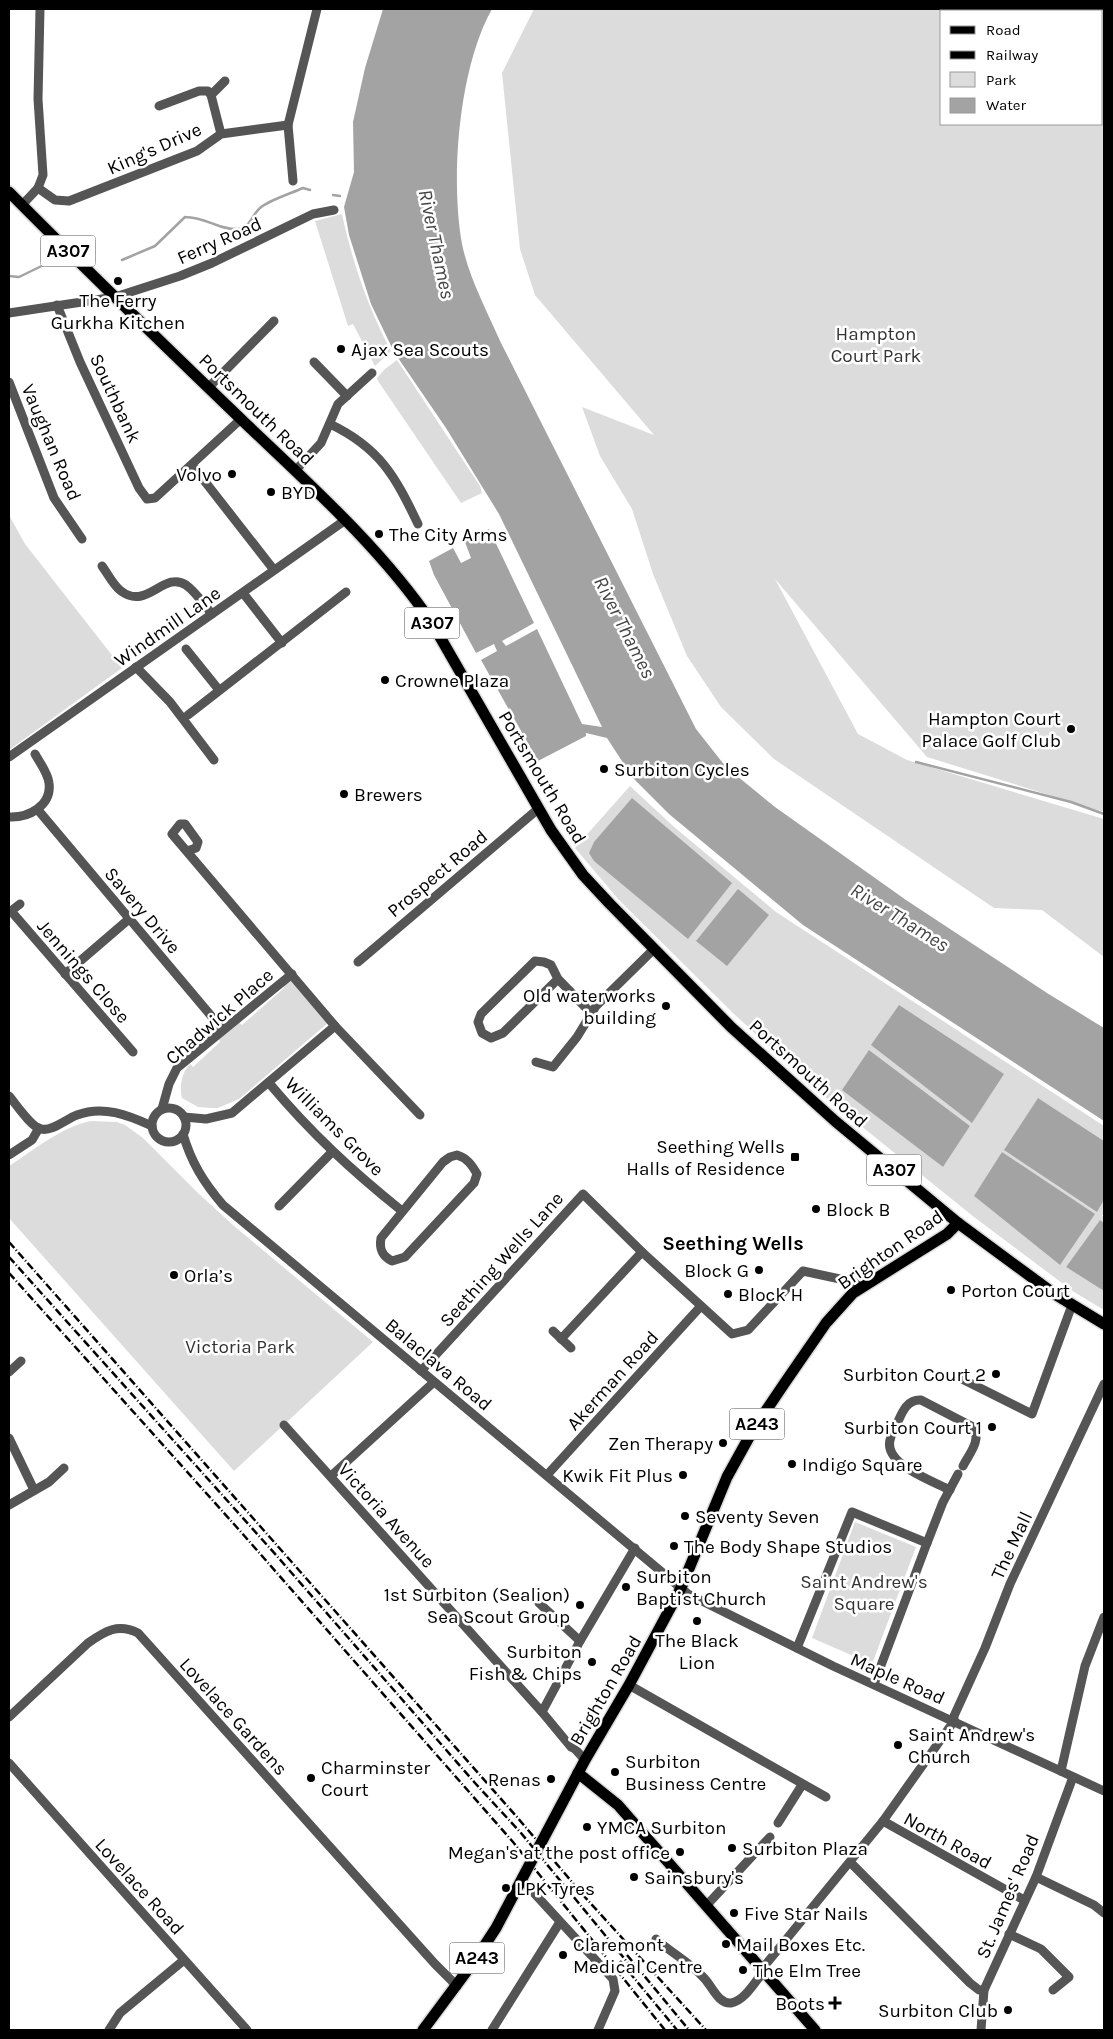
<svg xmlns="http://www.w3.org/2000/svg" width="1113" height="2039" font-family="Karla,sans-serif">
	<rect width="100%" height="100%" fill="#fff"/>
	<g fill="#dcdcdc" fill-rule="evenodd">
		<path d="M534,9H1104V812L927,757L775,579L858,734L907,760L1104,819V957L1042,910L994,908L774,759L721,707L687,656L653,574L632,509L600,456L582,407L654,435L535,295L520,249L502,73ZM942,11H1102V124H942Z"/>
		<path d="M342,214C352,261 368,308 391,351L375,366L353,324L348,326L315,221Z"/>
		<polygon points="397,360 480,486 482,493 461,503 378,381 377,378 385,369"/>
		<polygon points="9,515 25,544 122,668 9,750"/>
		<path d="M630,786L673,826L776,912L1104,1126V1141L1038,1098L1097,1211L1104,1200V1212L1102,1216L1104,1217V1223L1100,1220L1066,1267L1104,1291V1310L1074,1292L974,1217L819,1092L734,1014L619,900L575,848ZM869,1050L970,1126L943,1167L902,1135ZM1003,1153L1060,1265L974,1196Z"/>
		<path d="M291,980L329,1022L239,1099L218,1108H211L198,1107L182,1098C179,1087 182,1072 190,1064L193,1067L220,1042L219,1039L239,1022L242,1025L284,988L283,985Z"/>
		<path d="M91,1121L117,1122L125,1125L143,1138L199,1194L234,1226L373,1342L234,1471L9,1218V1166C34,1150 61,1127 91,1121Z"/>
		<polygon points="855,1522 916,1547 872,1664 812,1638"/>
	</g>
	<g fill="#a3a3a3">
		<path d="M383,9H492C459,67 450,178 462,244C469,278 487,311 501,343L696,729L726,767L775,807L906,900L1047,993L1104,1028V1121L803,925L669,814L633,778L607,738L586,733V736L538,761L481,660L497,651L494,644L476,653L434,575L429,561L453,548L461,563L471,558L465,542L489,529L534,623L502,641L506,646L537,629L582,724L602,727L499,514L446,428L394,352L371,304L349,235L344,207L354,172L353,122L365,68Z"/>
		<polygon points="632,798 732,883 688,939 594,861 589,853 594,842"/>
		<polygon points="738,889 769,915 727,966 696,941"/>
		<polygon points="899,1005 1004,1074 972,1123 871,1045"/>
		<polygon points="869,1050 970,1126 943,1167 842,1090"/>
		<polygon points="1038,1098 1104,1141 1104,1200 1097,1212 1004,1150"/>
		<polygon points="1002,1152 1095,1214 1060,1265 974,1196"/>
		<polygon points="1100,1220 1104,1223 1104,1291 1066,1267"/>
	</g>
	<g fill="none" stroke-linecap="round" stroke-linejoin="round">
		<g stroke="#a3a3a3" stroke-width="2.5">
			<polyline points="333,195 340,196"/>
			<path d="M122,260L155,246L185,217C206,217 218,230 238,229C250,228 252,215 260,208C267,201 292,193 303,188L310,190"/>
			<polyline points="9,276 19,277 56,259"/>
			<polyline points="916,762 1071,802 1104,814"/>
		</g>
		<g stroke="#dbdbdb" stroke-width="14">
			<g id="major">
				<path d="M9,192C86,270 165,346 244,422C309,484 380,547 432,623L551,830L583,875L610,904L731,1027L835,1121L958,1223L1053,1293L1104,1324"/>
				<polyline points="578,1773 618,1805 815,2030"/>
				<polyline points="423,2030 475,1960 496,1928 585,1760 629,1685 681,1588 727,1477 753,1430 786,1381 826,1323 853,1293 947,1234 958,1223"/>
			</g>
		</g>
		<g stroke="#555" stroke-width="9">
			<polyline points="211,95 225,81"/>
			<polyline points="159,106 199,91 208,91 211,95 221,134"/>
			<polyline points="293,181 288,125 317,9"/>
			<polyline points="38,188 55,200 69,201 197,151 221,134 288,125"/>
			<polyline points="22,205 38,188 43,175 38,99 40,9"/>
			<polyline points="57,305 80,362 139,488 147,499 155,498 241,419"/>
			<polyline points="9,313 115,297 180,276 212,263 313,214 334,210"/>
			<polyline points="314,362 347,396"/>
			<polyline points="9,382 54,498 82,539"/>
			<polyline points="209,387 274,321"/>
			<path d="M330,424C380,448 395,476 418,524"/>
			<polyline points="192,465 274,570"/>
			<polyline points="295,471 321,443 338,404 372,373"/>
			<path d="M102,566C108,574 113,585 121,591C147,611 164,570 186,585C196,592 204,605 212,614"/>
			<polyline points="243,593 282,643"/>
			<polyline points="186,649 219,690"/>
			<polyline points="136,667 170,702 214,760"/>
			<polyline points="188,715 346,592"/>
			<polyline points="9,757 344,521"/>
			<polyline points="38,810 223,1030"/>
			<path d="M9,817C28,818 52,806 49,783C48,773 40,763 35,754"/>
			<polyline points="20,904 11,911 133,1052"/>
			<polyline points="358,962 538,809"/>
			<polyline points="65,974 129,919"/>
			<polyline points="558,979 503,1033 491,1038 482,1033 478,1022 481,1014 535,961 544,962 551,965 558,979 591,1013"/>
			<polyline points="335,1026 420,1115"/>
			<polyline points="536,1062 553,1067 577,1037 596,1006 654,949"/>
			<path d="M269,1083C311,1133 351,1170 402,1211"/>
			<path d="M9,1096C16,1104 31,1127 41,1129C52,1132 66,1119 77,1115C103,1105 128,1115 152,1126"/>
			<circle cx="169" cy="1125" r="17"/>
			<polyline points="162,1109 169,1084 177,1068 292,974"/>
			<polyline points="184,1117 206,1119 232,1113 335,1026 172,834 180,824 185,824 198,842 196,848 187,851"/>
			<path d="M183,1134C191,1162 204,1183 223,1205L688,1594L833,1666L1104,1791"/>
			<polyline points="9,1155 32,1140 39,1128"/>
			<path d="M457,1155C467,1158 472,1165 477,1174L474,1183L405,1257L392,1261C382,1256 379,1249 381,1238L443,1162L450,1157Z"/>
			<polyline points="279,1206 332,1152"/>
			<polyline points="553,1331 571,1348"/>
			<polyline points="561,1339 642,1252"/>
			<polyline points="421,1371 583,1194 642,1252 732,1334 748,1330 803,1271 854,1282 861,1288"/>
			<polyline points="9,1372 21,1361"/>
			<polyline points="954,1375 1032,1414 1072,1305"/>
			<polyline points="284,1425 542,1712 571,1747 575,1749 585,1760"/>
			<path d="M895,1428C901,1416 905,1399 921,1400L973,1427C982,1440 969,1454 963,1466"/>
			<path d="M891,1437C880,1463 931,1480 950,1490"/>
			<polyline points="9,1438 34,1490"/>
			<polyline points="547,1475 701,1306"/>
			<polyline points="331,1476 434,1382"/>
			<polyline points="9,1505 49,1482 64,1468"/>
			<polyline points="927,1543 943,1502 958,1474"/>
			<polyline points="539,1603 580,1641"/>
			<polyline points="797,1648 852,1512 927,1543 874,1684"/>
			<polyline points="629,1685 826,1797"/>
			<polyline points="542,1712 580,1641 635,1548"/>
			<path d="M9,1717L88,1643C105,1631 118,1623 138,1633L435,1964L457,1986"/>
			<polyline points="9,1763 247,2030"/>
			<polyline points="1061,1771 1085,1666 1104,1617"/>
			<polyline points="883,1821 1024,1900"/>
			<polyline points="778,1823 802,1785"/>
			<polyline points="851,1863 970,1983 979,1990 984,1990"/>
			<polyline points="1036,1877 1094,1905 1104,1913"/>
			<polyline points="522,1880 613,1979 615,1991 598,2030"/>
			<polyline points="706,1906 770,1837"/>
			<polyline points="1009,1934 1041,1949 1069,1977 1053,1990"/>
			<path d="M656,1939C671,1953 690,1962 704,1978C712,1986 718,2004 731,2003C745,2001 756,1980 764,1971"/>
			<polyline points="762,1969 883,1821 954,1721 954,1716 985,1648 1010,1584 1104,1384"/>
			<polyline points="109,2030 120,2013 184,1960"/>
			<polyline points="492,2030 560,1922"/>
			<polyline points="981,2030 984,1990 1036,1877 1073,1777"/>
		</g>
		<use href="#major" stroke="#000" stroke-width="11"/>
		<g stroke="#000" stroke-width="2.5" stroke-dasharray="8 2.5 1 2.5" stroke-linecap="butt">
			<polyline points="9,1242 517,1817 583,1895 706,2030"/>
			<polyline points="9,1257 276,1555 475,1783 521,1833 628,1963"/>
			<polyline points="9,1273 241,1532 513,1842 665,2030"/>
			<polyline points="627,1955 689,2030"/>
			<polyline points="620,1961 677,2030"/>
		</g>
	</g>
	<g fill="#000" stroke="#fff" stroke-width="2">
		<circle cx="118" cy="281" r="5"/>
		<circle cx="341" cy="349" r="5"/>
		<circle cx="232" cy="474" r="5"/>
		<circle cx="271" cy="492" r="5"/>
		<circle cx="379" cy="534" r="5"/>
		<circle cx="385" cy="680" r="5"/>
		<circle cx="1071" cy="729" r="5"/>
		<circle cx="604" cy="769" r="5"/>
		<circle cx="344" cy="794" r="5"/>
		<circle cx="666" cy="1006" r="5"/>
		<rect x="790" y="1152" width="10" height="10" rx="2.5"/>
		<circle cx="816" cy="1209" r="5"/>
		<circle cx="759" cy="1270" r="5"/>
		<circle cx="174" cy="1275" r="5"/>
		<circle cx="951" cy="1290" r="5"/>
		<circle cx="728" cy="1294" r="5"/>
		<circle cx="996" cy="1374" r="5"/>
		<circle cx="992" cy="1427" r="5"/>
		<circle cx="723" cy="1443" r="5"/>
		<circle cx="792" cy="1464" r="5"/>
		<circle cx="683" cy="1475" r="5"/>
		<circle cx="685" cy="1516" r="5"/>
		<circle cx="674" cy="1546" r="5"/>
		<circle cx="626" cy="1587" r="5"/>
		<circle cx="580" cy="1605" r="5"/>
		<circle cx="697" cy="1621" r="5"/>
		<circle cx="592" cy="1662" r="5"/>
		<circle cx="898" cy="1745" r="5"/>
		<circle cx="615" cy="1772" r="5"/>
		<circle cx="311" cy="1778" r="5"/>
		<circle cx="551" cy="1779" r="5"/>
		<circle cx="587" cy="1827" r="5"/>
		<circle cx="732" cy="1848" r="5"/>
		<circle cx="680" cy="1852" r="5"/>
		<circle cx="634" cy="1877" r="5"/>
		<circle cx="506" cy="1888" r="5"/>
		<circle cx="734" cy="1913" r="5"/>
		<circle cx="726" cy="1944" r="5"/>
		<circle cx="563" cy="1955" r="5"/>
		<circle cx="743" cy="1970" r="5"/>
		<path d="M832.5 1995.5h5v5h5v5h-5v5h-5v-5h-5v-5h5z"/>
		<circle cx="1008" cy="2010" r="5"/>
	</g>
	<g text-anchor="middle" stroke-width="5" stroke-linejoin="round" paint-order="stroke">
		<g fill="#fff" stroke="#4c4c4c" stroke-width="1">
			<rect x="40.5" y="235.5" width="55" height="31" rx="4"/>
			<rect x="404.5" y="607.5" width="55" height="31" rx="4"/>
			<rect x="866.5" y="1154.5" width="55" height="31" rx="4"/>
			<rect x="729.5" y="1408.5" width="55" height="31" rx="4"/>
			<rect x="449.5" y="1942.5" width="55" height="31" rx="4"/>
		</g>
		<g font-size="18" font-weight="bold" fill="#000">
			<text x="68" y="257">A307</text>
			<text x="432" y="629">A307</text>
			<text x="894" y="1176">A307</text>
			<text x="757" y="1430">A243</text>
			<text x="477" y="1964">A243</text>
		</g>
		<g font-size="19" fill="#000" stroke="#fff">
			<text transform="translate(154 148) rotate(-24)" y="7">King's Drive</text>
			<text transform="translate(219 240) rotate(-24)" y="7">Ferry Road</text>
			<text transform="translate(116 398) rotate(65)" y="7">Southbank</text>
			<text transform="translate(257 409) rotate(44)" y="7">Portsmouth Road</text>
			<text transform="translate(52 442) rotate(67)" y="7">Vaughan Road</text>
			<text transform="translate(167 626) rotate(-35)" y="7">Windmill Lane</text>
			<text transform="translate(543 777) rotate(59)" y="7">Portsmouth Road</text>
			<text transform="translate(437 873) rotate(-40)" y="7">Prospect Road</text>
			<text transform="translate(143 910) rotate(50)" y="7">Savery Drive</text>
			<text transform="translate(84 971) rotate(49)" y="7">Jennings Close</text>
			<text transform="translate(219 1016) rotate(-41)" y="7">Chadwick Place</text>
			<text transform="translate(809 1073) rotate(42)" y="7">Portsmouth Road</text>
			<text transform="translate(335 1126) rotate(45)" y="7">Williams Grove</text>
			<text transform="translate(890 1249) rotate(-35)" y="7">Brighton Road</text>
			<text transform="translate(501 1259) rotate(-48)" y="7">Seething Wells Lane</text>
			<text transform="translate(439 1364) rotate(40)" y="7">Balaclava Road</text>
			<text transform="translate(612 1380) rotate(-48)" y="7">Akerman Road</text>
			<text transform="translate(387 1515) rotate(48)" y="7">Victoria Avenue</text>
			<text transform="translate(1011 1545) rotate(-65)" y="7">The Mall</text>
			<text transform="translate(898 1678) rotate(24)" y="7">Maple Road</text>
			<text transform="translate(605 1690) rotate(-60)" y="7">Brighton Road</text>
			<text transform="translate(234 1716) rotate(48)" y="7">Lovelace Gardens</text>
			<text transform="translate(948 1840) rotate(29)" y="7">North Road</text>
			<text transform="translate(140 1886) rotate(48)" y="7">Lovelace Road</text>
			<text transform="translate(1007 1896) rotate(-67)" y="7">St. James' Road</text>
		</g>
		<g font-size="19" fill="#000" stroke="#fff" text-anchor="start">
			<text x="118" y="307" text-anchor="middle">The Ferry<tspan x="118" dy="22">Gurkha Kitchen</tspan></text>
			<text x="351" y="356">Ajax Sea Scouts</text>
			<text x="222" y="481" text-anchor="end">Volvo</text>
			<text x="281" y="499">BYD</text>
			<text x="389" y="541">The City Arms</text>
			<text x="395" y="687">Crowne Plaza</text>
			<text x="1061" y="725" text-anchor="end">Hampton Court<tspan x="1061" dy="22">Palace Golf Club</tspan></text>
			<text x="614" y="776">Surbiton Cycles</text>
			<text x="354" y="801">Brewers</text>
			<text x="656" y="1002" text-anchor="end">Old waterworks<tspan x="656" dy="22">building</tspan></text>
			<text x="785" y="1153" text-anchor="end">Seething Wells<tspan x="785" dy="22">Halls of Residence</tspan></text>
			<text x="826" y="1216">Block B</text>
			<text x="749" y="1277" text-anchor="end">Block G</text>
			<text x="184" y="1282">Orla’s</text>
			<text x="961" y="1297">Porton Court</text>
			<text x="738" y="1301">Block H</text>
			<text x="986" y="1381" text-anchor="end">Surbiton Court 2</text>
			<text x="982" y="1434" text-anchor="end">Surbiton Court 1</text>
			<text x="713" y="1450" text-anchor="end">Zen Therapy</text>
			<text x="802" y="1471">Indigo Square</text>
			<text x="673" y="1482" text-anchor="end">Kwik Fit Plus</text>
			<text x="695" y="1523">Seventy Seven</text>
			<text x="684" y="1553">The Body Shape Studios</text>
			<text x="636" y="1583">Surbiton<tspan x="636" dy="22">Baptist Church</tspan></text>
			<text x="570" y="1601" text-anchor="end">1st Surbiton (Sealion)<tspan x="570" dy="22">Sea Scout Group</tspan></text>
			<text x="697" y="1647" text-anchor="middle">The Black<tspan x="697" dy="22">Lion</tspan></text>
			<text x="582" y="1658" text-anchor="end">Surbiton<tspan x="582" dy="22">Fish &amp; Chips</tspan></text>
			<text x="908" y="1741">Saint Andrew's<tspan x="908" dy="22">Church</tspan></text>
			<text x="625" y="1768">Surbiton<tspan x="625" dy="22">Business Centre</tspan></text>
			<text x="321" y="1774">Charminster<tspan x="321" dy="22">Court</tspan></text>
			<text x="541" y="1786" text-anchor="end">Renas</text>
			<text x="597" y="1834">YMCA Surbiton</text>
			<text x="742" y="1855">Surbiton Plaza</text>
			<text x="670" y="1859" text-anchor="end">Megan's at the post office</text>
			<text x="644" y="1884">Sainsbury's</text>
			<text x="516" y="1895">LPK Tyres</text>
			<text x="744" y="1920">Five Star Nails</text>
			<text x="573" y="1951">Claremont<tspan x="573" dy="22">Medical Centre</tspan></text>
			<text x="736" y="1951">Mail Boxes Etc.</text>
			<text x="753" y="1977">The Elm Tree</text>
			<text x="825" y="2010" text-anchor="end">Boots</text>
			<text x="998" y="2017" text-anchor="end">Surbiton Club</text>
		</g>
		<g font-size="19" fill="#333" stroke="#fff">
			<text x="876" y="340">Hampton<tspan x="876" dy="22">Court Park</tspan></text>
			<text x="240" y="1353">Victoria Park</text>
			<text x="864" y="1588">Saint Andrew's<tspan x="864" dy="22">Square</tspan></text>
		</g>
		<g font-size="20" font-style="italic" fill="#444" stroke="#fff">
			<text transform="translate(437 244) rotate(78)" y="7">River Thames</text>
			<text transform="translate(625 627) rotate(63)" y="7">River Thames</text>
			<text transform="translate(900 917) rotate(32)" y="7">River Thames</text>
		</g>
		<g font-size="20" font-weight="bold" fill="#000" stroke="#fff">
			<text x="733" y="1250">Seething Wells</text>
		</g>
	</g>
	<rect width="1113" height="2039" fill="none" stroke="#000000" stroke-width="20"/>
	<rect x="940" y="10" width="162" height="115" fill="#ffffff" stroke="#999999"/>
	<rect x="950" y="26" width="25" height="8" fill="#000000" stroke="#999999"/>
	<text x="986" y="35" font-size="15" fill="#000000">Road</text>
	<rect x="950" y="51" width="25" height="8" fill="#000000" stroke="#999999"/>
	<text x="986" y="60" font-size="15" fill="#000000">Railway</text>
	<rect x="950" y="72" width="25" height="15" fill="#dcdcdc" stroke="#999999"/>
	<text x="986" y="85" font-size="15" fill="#000000">Park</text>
	<rect x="950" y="98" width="25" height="15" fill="#a3a3a3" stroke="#999999"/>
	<text x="986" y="110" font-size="15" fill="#000000">Water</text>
</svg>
